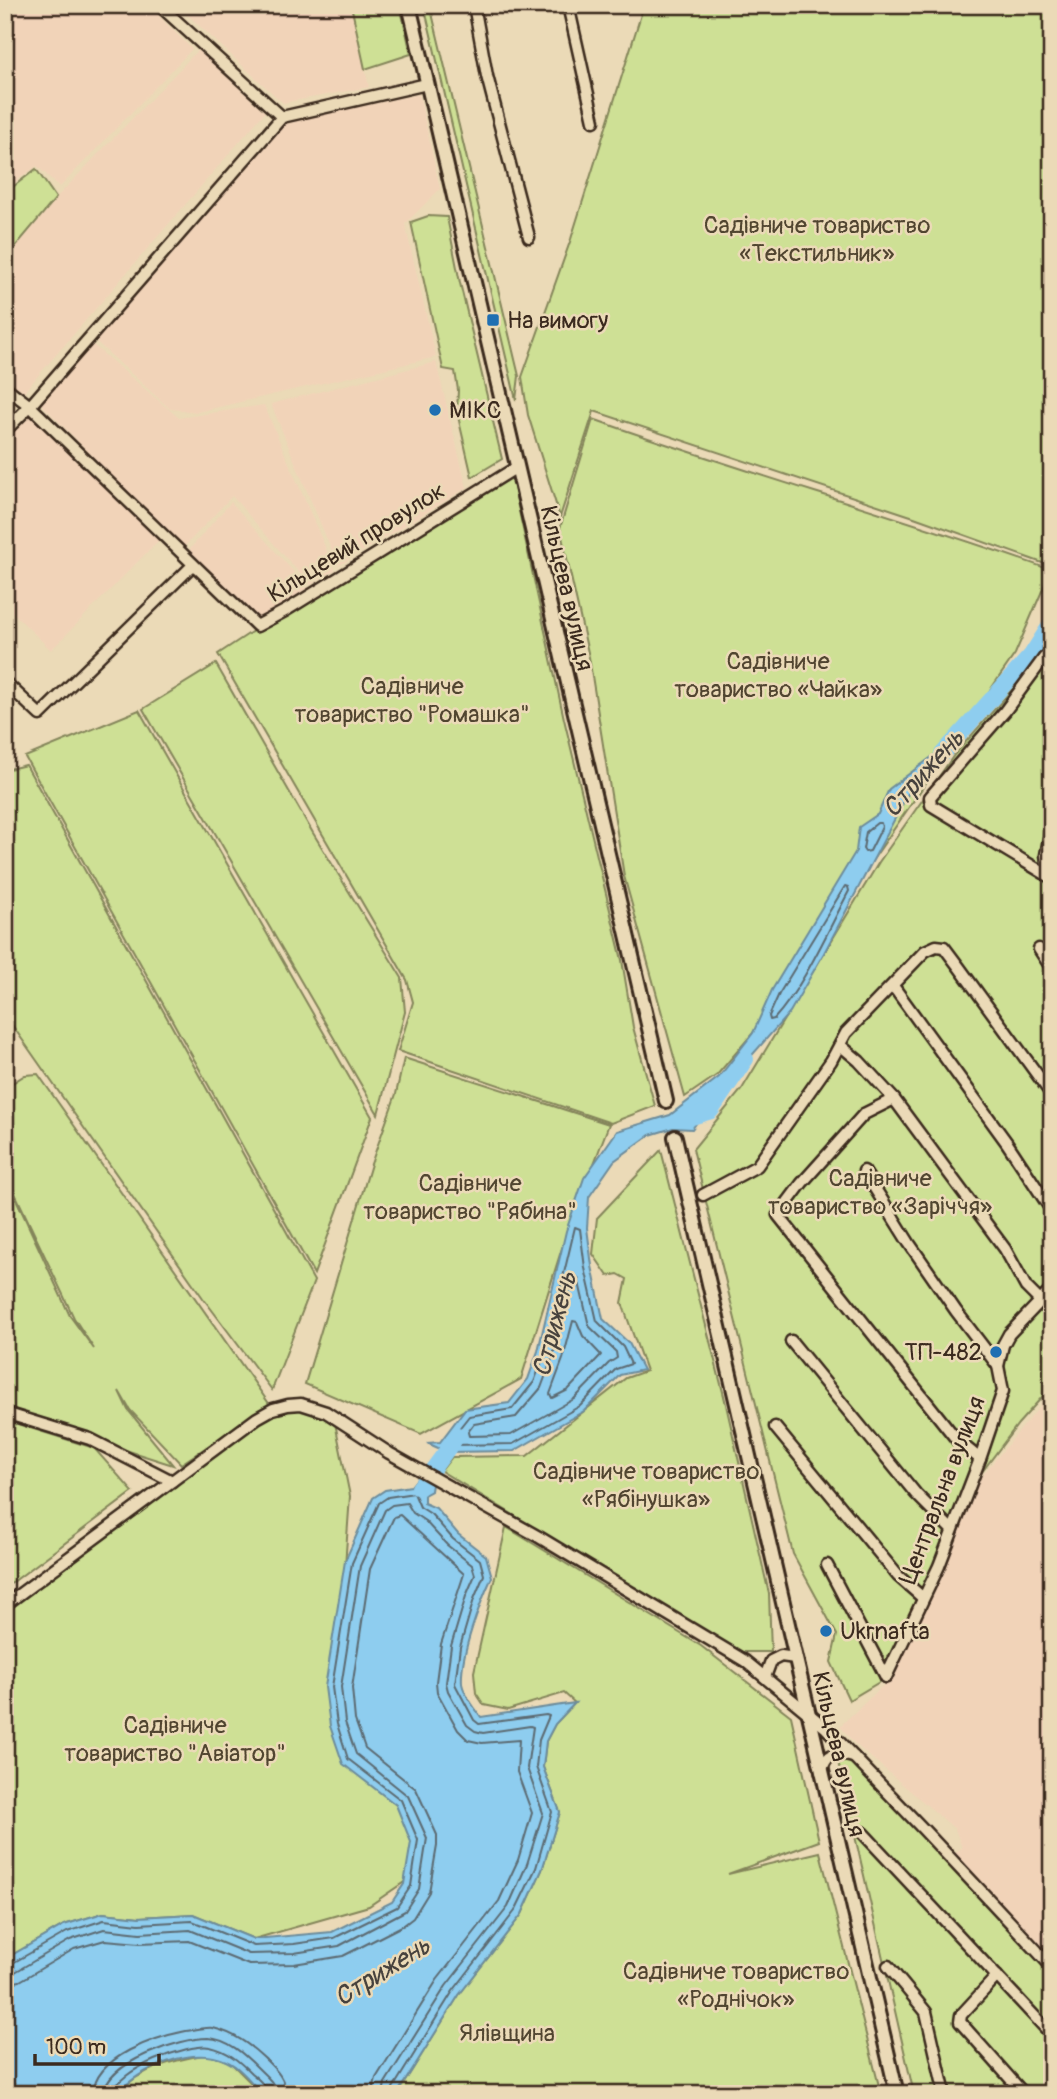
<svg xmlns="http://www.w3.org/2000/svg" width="1057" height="2099" font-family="Pangolin,sans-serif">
	<rect width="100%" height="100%" fill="#ebdab7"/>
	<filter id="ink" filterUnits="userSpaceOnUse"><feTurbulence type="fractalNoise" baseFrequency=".0143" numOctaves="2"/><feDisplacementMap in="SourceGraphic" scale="14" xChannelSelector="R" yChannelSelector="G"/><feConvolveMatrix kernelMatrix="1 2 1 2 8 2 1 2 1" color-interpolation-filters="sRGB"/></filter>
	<g filter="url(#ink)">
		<g fill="#f1d3b8">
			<polygon points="5,5 148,5 192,49 60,187 37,166 5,189"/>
			<polygon points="177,5 351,5 369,87 283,103"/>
			<polygon points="198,50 265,112 24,392 5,379 5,259 56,198"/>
			<polygon points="419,94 440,189 405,224 436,357 197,412 170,409 90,336 286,122"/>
			<polygon points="92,344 179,418 264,405 335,570 310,585 232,496 183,548 41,404"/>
			<polygon points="436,362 467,488 338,566 271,404"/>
			<polygon points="31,414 161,538 51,650 5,605 5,439"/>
			<polygon points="231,502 310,590 256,619 188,551"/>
			<polygon points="1052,1392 1052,1957 985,1889 955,1853 962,1848 955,1829 854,1743 840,1726 888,1681 975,1484"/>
		</g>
		<g fill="#cee095" stroke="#84855a" stroke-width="2">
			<polygon points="351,5 400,5 411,54 365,69"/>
			<polygon points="424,5 430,5 519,376 516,400"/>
			<polygon points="644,5 1052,5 1051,566 914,517 594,411 560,517 528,415 522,377 571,239"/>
			<polygon points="36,169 56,198 5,259 5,193"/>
			<polygon points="428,216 447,217 460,283 502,459 472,477 457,412 458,390 455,371 443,369 411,222"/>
			<path d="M593,419C745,473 900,516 1051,570L1015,654L753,1033L717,1075L685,1097L624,876L589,657L560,528Z"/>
			<polygon points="510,469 564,719 622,960 633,1027 655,1106 611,1123 398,1051 413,1002 407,980 218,654 356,563"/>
			<polygon points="1052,636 1052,1386 1018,1424 973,1484 886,1678 849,1700 831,1662 837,1635 793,1554 693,1149 742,1089 879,862 954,755 1040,658"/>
			<polygon points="216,664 313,833 402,978 405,1012 378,1114 143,709"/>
			<polygon points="139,710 372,1117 314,1274 25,757"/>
			<polygon points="26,765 314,1281 272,1390 203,1298 5,1015 5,770"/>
			<polygon points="404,1058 609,1124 561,1251 521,1379 421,1434 305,1384 371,1164 396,1094"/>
			<polygon points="38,1074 270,1405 181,1464 130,1410 119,1391 128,1410 173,1465 5,1412 5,1175 70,1316 94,1349 74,1318 5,1172 5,1105 11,1084 25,1075"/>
			<polygon points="661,1150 724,1396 769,1594 771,1652 739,1652 441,1471 452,1457 527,1456 626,1378 646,1371 622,1303 627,1279 618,1274 608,1276 593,1254 597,1218"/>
			<polygon points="288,1405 334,1418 350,1496 337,1678 416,1826 413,1876 369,1906 254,1939 193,1914 139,1917 103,1913 64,1925 5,1959 5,1605 242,1431"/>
			<polygon points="5,1420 94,1448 133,1492 5,1588"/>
			<polygon points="506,1527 701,1646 791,1716 819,1841 728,1874 820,1852 881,2094 397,2094 459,1995 522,1914 542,1870 560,1812 543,1767 546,1741 555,1724 575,1703 564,1693 508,1710 484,1705 476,1693 474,1672"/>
			<polygon points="836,1753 854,1757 1052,1969 1052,2094 914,2094"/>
			<path d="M208,2054L230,2062L262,2094H117C141,2067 175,2060 208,2054Z"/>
		</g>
		<g fill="#8ecdef" stroke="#6d8c9b" stroke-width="2">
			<polygon points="957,738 911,788 824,953 790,1012 717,1095 692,1129 673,1128 650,1135 614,1161 589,1197 587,1228 592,1266 603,1319 629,1343 643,1370 620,1375 584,1411 514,1451 447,1452 427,1443 440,1442 465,1409 509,1403 528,1379 538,1351 566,1231 584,1178 617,1131 670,1115 719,1077 753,1033 772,990 856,851 859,827 878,814 889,789"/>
			<path d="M419,1476L432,1484L431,1491L424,1495V1503L436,1508L458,1534L486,1556L492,1577C480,1603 460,1654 462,1683C463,1693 475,1708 481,1717L575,1703L555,1724L546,1741L543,1767L560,1812L542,1870L522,1914L459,1995L397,2094H262C252,2083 240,2067 226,2061C192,2046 141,2067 117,2094H5V1959L64,1925L103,1913L139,1917L193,1914L254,1939L332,1932L392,1902L404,1884L411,1842L396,1805L343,1764L330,1726L325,1687L345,1561L373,1498L385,1490L411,1486Z"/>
		</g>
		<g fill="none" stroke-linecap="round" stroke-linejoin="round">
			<g stroke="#5c6b72" stroke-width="2">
				<polygon points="877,823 881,823 882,827 870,851 865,852 863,849 866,832"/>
				<path d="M845,886L848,887L849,891C828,930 803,988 774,1019L770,1020L769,1016L779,994Z"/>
				<polygon points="575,1227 580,1229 585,1268 597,1321 623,1347 631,1364 616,1369 580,1406 513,1444 452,1445 450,1440 469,1416 512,1409 534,1382 545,1353"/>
				<polygon points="574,1275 578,1278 589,1326 616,1352 617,1358 609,1363 574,1399 511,1435 469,1436 468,1432 474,1424 516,1417 541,1388 553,1356 560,1322"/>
				<polygon points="573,1321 577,1322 583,1336 601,1355 568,1390 552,1398 550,1394 563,1359"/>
				<polyline points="5,1965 11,1964 67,1932 104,1920 139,1924 192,1921 254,1946 294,1944 334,1938 397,1907 411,1886 418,1840 401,1800 348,1759 337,1724 332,1687 352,1563 379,1503 388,1497 414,1493 420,1507 431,1514 453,1539 480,1560 484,1575 474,1599 460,1647 455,1684 474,1720 479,1724 546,1715 549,1716 539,1740 536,1767 552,1812 536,1868 515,1911 453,1991 393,2088 392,2094"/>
				<polyline points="5,1974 15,1972 70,1940 104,1929 140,1933 190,1930 249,1954 294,1953 339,1946 405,1911 419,1889 427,1838 408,1796 356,1754 345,1722 341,1687 360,1566 385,1510 392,1505 407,1503 413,1513 425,1521 447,1545 472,1565 475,1575 466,1596 451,1646 446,1683 448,1691 467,1725 475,1731 483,1733 530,1726 533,1727 527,1768 543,1813 527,1864 508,1907 446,1986 385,2083 383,2094"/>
				<polyline points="5,1984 20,1981 74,1949 105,1940 140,1943 189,1941 249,1965 294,1964 343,1956 404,1925 413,1918 429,1892 437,1846 437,1835 416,1789 365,1748 355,1720 352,1688 370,1569 394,1517 400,1515 464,1574 441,1644 436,1682 437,1692 458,1730 468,1740 482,1743 519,1740 517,1772 532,1813 518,1860 499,1901 437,1980 376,2078 372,2094"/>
				<path d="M93,2094C95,2056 156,2037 186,2031C195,2030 204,2027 213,2028C234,2033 249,2044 264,2058C275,2069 285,2077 286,2094"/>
				<path d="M104,2094C106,2062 181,2038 208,2038C228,2039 244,2054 258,2068C266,2076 275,2082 276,2094"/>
				<path d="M113,2094C115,2070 189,2043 210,2047C228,2051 239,2061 251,2073C258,2079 266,2085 267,2094"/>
			</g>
			<g stroke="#8ecdef" stroke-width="16">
				<polyline points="942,754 1031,655 1052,622"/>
				<polyline points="685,1119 711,1111 746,1059"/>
				<polyline points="419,1488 458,1435"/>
			</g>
			<g stroke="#3b2a1e" stroke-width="15">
				<g id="minor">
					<polyline points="159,5 282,117"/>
					<polyline points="474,5 487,76 529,237"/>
					<polyline points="568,5 594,121"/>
					<polyline points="5,387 30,406 257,626 285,611 517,467"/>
					<polyline points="5,431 30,406 282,117 427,84"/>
					<polyline points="1052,652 1044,658 1005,711 930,797 931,805 1052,878"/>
					<polyline points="5,682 40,715 193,565"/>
					<polyline points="1049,876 1046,855 1052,822"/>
					<polyline points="1039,949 1052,969"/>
					<polyline points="893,986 1007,1143 1052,1211"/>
					<polyline points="840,1045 859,1061 894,1099 1005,1249 1026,1287 1040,1301"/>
					<polyline points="894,1099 864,1114 802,1183 778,1215 957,1440 980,1459"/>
					<polyline points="864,1171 909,1243 956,1311 998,1366"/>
					<polyline points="703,1195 757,1166 831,1061 846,1033 925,951 936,946 944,947 959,967 1052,1095"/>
					<polyline points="791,1341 916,1494 952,1530"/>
					<polyline points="5,1413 90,1439 172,1481"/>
					<polyline points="775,1427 898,1576 923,1598"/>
					<polyline points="827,1565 886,1677"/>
					<polyline points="5,1605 257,1418 273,1409 288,1405 301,1404 326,1412 389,1453 539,1537 745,1661 826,1728 923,1829 1052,1967"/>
					<polyline points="765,1677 771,1661 781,1656 795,1658"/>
					<polyline points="886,1677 939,1566 980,1459 1003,1391 998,1366 1003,1345 1009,1334 1052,1289"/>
					<path d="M821,1772C828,1750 835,1753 854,1757"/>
					<polyline points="862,1832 1052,2035"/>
					<polyline points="888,1966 926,2012 945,2094"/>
					<polyline points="997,1976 961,2015 960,2022 1024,2094"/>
				</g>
			</g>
			<g stroke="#3b2a1e" stroke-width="18">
				<g id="major">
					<polyline points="409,5 666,1101"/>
					<polyline points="675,1137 897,2094"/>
				</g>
			</g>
			<use href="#minor" stroke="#ebdab7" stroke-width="10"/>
			<use href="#major" stroke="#ebdab7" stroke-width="12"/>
		</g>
	</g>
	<g fill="#1f6fb2" stroke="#ebdab7" stroke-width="2.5">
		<rect x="486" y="313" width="14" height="14" rx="3.5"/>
		<circle cx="435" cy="410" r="7"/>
		<circle cx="996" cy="1352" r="7"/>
		<circle cx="826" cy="1631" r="7"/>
	</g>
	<g text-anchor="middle" stroke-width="5" stroke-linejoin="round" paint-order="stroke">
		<g font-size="24" fill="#514530" stroke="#ebdab7">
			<text x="817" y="233">Садівниче товариство<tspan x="817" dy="28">«Текстильник»</tspan></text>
			<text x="778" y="669">Садівниче<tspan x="778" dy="28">товариство «Чайка»</tspan></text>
			<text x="412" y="694">Садівниче<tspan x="412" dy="28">товариство "Ромашка"</tspan></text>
			<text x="880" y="1186">Садівниче<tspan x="880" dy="28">товариство «Заріччя»</tspan></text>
			<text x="470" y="1191">Садівниче<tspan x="470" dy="28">товариство "Рябина"</tspan></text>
			<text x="646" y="1479">Садівниче товариство<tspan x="646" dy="28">«Рябінушка»</tspan></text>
			<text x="175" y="1733">Садівниче<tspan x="175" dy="28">товариство "Авіатор"</tspan></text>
			<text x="736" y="1979">Садівниче товариство<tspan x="736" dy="28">«Роднічок»</tspan></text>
			<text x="507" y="2041">Ялівщина</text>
		</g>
		<g font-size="24" fill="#3b2a1e" stroke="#ebdab7" text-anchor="start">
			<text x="507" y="328">На вимогу</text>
			<text x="449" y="418">МІКС</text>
			<text x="982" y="1360" text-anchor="end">ТП-482</text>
			<text x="840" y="1639">Ukrnafta</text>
		</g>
		<g font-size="24" fill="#3b2a1e" stroke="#ebdab7">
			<text transform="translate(356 542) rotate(-32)" y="8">Кільцевий провулок</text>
			<text transform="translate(567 588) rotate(77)" y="8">Кільцева вулиця</text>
			<text transform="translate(942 1490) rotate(-69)" y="8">Центральна вулиця</text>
			<text transform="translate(839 1754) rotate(77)" y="8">Кільцева вулиця</text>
		</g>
		<g font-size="26" font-style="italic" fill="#47423d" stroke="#ebdab7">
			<text transform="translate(923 773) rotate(-48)" y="9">Стрижень</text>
			<text transform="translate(554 1324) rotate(-75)" y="9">Стрижень</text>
			<text transform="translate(382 1971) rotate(-32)" y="9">Стрижень</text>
		</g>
	</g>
	<rect width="1057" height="2099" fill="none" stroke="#ebdab7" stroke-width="28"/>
	<rect x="14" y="14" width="1029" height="2071" fill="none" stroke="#3b2a1e" stroke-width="2.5" filter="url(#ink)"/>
	<path d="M35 2054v10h124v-10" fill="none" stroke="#3b2a1e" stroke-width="3.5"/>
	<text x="46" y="2054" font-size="21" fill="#3b2a1e" stroke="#ebdab7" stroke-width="5" paint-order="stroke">100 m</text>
</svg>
